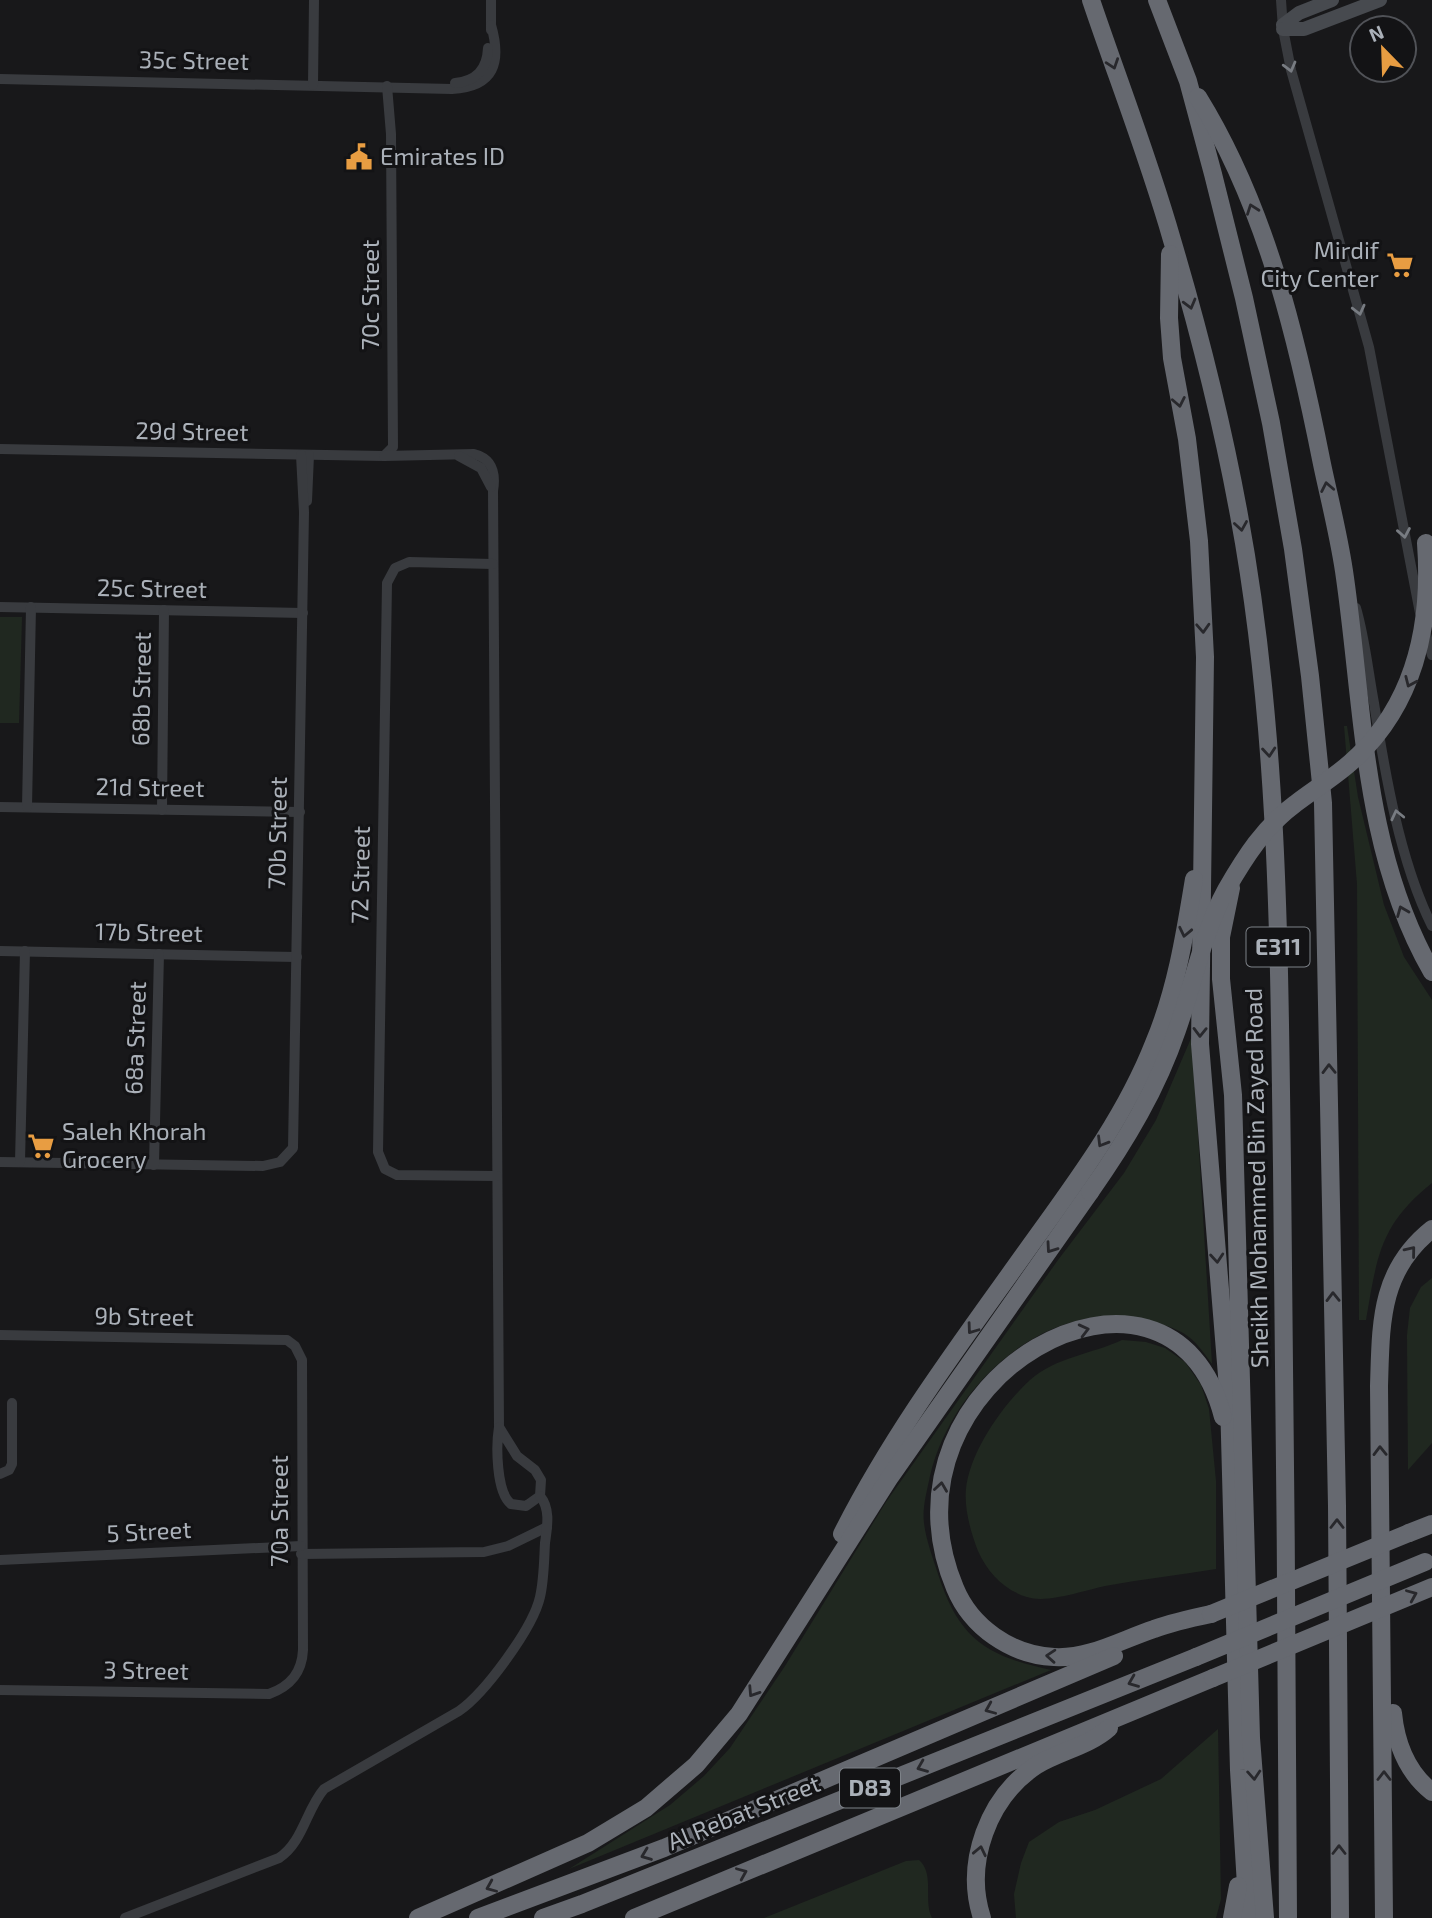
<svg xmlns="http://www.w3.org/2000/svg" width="1432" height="1918" font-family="'Exo 2',sans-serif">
	<rect width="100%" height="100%" fill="#18181a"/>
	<g fill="#202820">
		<polygon points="0,617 22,617 19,723 0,723"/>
		<path d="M1344,726H1347L1358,797L1384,905L1404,957L1432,1000V1183C1379,1225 1377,1258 1366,1320H1359L1357,884Z"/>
		<path d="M1192,1036L1212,1364C1191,1334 1184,1330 1149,1321C1050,1294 951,1384 930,1476C927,1491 922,1508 924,1523C926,1540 933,1558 938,1574C959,1639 986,1656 1051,1670L569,1869L670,1805L704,1776L730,1748L785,1666L886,1502L1058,1260L1124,1173L1156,1120Z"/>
		<polygon points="1432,1278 1432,1443 1408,1470 1407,1335 1410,1308 1421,1287"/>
		<path d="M1122,1340L1146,1342L1165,1348L1185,1362L1201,1385L1209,1409L1216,1481V1569C1179,1575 1142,1579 1105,1586C1085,1590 1047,1604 1027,1597C1004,1590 988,1573 978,1551C971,1533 964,1509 966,1489C970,1451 1003,1405 1030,1380C1056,1357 1092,1354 1122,1340Z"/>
		<polygon points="1218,1729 1221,1899 1216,1918 1016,1918 1014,1894 1021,1863 1029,1842 1059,1822 1095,1810 1161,1779"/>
		<path d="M919,1860C935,1874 923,1900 932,1918H764L906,1861Z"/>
	</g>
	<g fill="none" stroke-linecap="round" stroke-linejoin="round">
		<g stroke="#393b3f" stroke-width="10">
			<polyline points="1281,0 1283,29 1291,70 1369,347 1420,613"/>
			<polyline points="491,30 491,0"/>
			<path d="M0,79L452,89C494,87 502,63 491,25"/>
			<path d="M455,83C476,81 487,70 488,48"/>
			<polyline points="313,85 314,0"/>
			<polyline points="0,449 384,456 393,447 391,134 387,86"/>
			<path d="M384,456L474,454C493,459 496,473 493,491L499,1427"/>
			<polyline points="459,456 481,468 491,487"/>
			<polyline points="307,501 309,455"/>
			<polyline points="493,564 409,562 395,568 387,583 378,1152 385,1169 397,1175 497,1176"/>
			<polyline points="0,607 303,613"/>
			<path d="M1356,608C1365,639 1368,671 1374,703C1385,774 1400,862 1432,926"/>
			<polyline points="1425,631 1432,655"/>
			<polyline points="0,807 300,812"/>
			<polyline points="27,807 31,607"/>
			<polyline points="162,810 164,610"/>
			<polyline points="0,951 297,957"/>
			<polyline points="0,1162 263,1166 280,1162 293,1148 304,512 301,455"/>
			<polyline points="20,1162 25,951"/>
			<polyline points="154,1165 159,954"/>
			<path d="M0,1335L287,1340L295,1346L302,1360L303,1650C302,1672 291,1686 269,1694L0,1690"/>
			<path d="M499,1427L517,1456L535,1470L541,1480L540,1496L526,1506L511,1504C496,1492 496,1445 499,1427Z"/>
			<polyline points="0,1474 9,1470 12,1464 12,1403"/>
			<polyline points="301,1554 484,1552 508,1546 547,1527"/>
			<polyline points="0,1560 301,1546"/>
			<path d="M125,1918L279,1858C303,1842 306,1810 324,1789L459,1711C485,1693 533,1628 540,1597C544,1580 544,1561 545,1543C547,1528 551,1509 540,1496"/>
		</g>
		<g stroke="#474a4f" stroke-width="14">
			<polyline points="1283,25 1299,13 1332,0"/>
			<polyline points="1283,29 1304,29 1380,0"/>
		</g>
		<g stroke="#666970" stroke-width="18">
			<path d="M1091,0C1118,80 1149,159 1172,240C1199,331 1222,422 1239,515C1279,730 1279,949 1282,1167C1285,1417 1287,1668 1288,1918"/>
			<polyline points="1157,0 1188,81 1213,174 1244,298 1271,423 1293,549 1310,676 1323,803 1337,1506 1340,1918"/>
			<path d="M1198,97C1266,207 1297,338 1322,464C1330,502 1340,540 1345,578C1364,712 1363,852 1432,972"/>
			<polyline points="1170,254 1169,318 1172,358 1187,439 1199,541 1205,657 1200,1044 1229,1400 1239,1770 1248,1918"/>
			<polyline points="1231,888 1221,937 1221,979 1233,1095 1251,1738 1265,1918"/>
			<polyline points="1409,1533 1432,1524"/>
			<path d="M842,1534C894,1431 963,1340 1030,1246C1076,1182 1125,1117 1154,1043C1176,991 1185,934 1194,879"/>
			<path d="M1211,1614C1192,1618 1173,1622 1154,1629C1121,1640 1089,1659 1054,1657C1011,1655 971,1627 955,1588C867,1379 1171,1213 1223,1417"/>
			<path d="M1393,1713C1396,1744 1407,1772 1432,1792"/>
			<polyline points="418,1918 588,1843 646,1808 696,1765 739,1714 890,1477 1090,1192"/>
			<polyline points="478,1918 664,1848 1114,1656"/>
			<polyline points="543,1918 582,1904 1196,1657"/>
			<polyline points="634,1918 1213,1678"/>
			<path d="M982,1918C964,1863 988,1797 1037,1765C1060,1751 1089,1746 1109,1728"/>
			<polyline points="1232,1918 1238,1886"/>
			<path d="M1384,1918L1379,1386C1381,1324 1379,1271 1432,1229"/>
		</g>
		<g stroke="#666970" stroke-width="18">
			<path d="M1090,1192C1126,1141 1157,1089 1177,1030C1194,983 1202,934 1226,890C1245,857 1264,827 1295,804C1313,790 1333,778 1350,763C1414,707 1432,626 1426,543"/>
			<polyline points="1211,1614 1409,1533"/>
			<polyline points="1196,1657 1425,1562"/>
			<polyline points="1213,1678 1432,1587"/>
		</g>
	</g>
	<defs><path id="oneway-chevron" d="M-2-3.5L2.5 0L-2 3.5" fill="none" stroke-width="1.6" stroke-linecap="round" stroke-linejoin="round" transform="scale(1.75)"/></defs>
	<g stroke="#28282c">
		<use href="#oneway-chevron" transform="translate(1113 64) rotate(71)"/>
		<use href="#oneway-chevron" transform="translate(1252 209) rotate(-110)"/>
		<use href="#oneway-chevron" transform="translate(1190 304) rotate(75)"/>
		<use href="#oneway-chevron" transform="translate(1179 402) rotate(79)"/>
		<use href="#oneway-chevron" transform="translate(1327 487) rotate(-101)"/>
		<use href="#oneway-chevron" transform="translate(1241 526) rotate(81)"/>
		<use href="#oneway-chevron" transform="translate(1203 628) rotate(87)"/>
		<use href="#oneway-chevron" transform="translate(1410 682) rotate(114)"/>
		<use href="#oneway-chevron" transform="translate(1269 752) rotate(85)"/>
		<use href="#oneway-chevron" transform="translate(1402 911) rotate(-112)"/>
		<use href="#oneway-chevron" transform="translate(1185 932) rotate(102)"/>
		<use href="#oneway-chevron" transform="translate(1200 1032) rotate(91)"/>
		<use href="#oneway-chevron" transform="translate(1329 1069) rotate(-91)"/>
		<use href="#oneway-chevron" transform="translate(1102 1142) rotate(121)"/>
		<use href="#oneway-chevron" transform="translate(1051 1248) rotate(125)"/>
		<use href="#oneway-chevron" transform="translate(1411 1251) rotate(-51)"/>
		<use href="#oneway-chevron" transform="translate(1217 1258) rotate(85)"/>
		<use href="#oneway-chevron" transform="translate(1333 1297) rotate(-91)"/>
		<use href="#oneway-chevron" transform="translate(972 1329) rotate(126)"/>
		<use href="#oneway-chevron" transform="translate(1084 1330) rotate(-14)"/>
		<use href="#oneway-chevron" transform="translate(1380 1451) rotate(-91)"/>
		<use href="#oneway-chevron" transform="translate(941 1487) rotate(-82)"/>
		<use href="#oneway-chevron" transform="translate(1337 1524) rotate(-90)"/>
		<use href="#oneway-chevron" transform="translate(1412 1595) rotate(-23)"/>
		<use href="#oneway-chevron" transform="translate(1051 1656) rotate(-176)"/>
		<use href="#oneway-chevron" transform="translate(1133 1682) rotate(158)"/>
		<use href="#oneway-chevron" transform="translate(753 1692) rotate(123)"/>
		<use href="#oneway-chevron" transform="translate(990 1709) rotate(157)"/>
		<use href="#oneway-chevron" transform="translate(922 1767) rotate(158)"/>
		<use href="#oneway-chevron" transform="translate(1254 1775) rotate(86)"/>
		<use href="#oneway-chevron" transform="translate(1384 1776) rotate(-90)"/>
		<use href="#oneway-chevron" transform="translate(1339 1850) rotate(-90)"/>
		<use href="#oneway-chevron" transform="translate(980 1851) rotate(-78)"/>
		<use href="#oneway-chevron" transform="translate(646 1855) rotate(159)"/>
		<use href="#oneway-chevron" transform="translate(742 1873) rotate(-23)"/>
		<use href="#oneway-chevron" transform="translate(491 1887) rotate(157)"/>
	</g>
	<g stroke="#787c82">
		<use href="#oneway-chevron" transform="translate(1290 67) rotate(75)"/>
		<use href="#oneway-chevron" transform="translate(1359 310) rotate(76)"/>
		<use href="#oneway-chevron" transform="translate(1404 533) rotate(80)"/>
		<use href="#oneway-chevron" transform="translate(1397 815) rotate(-103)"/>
	</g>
	<defs>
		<g id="civic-bare" transform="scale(2.1)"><path d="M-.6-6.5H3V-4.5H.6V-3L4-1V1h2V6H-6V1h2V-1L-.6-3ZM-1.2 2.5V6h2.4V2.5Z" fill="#e89d42" stroke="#131315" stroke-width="2.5" paint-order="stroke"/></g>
		<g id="supermarket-bare" transform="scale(2.1)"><path d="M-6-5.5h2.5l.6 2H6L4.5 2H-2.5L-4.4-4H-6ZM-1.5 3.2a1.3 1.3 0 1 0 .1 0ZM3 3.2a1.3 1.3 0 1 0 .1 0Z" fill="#e89d42" stroke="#131315" stroke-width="2.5" paint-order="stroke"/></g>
	</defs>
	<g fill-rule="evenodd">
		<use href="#civic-bare" x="359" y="157"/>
		<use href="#supermarket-bare" x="1400" y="265"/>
		<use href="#supermarket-bare" x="41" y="1146"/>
	</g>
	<g text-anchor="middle" stroke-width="6" stroke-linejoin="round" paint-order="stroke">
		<g fill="#131315" stroke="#7d8288" stroke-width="2">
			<rect x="1246.5" y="927.5" width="63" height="39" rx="5"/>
			<rect x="840" y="1768.5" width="60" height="39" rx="5"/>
		</g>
		<g font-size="23" font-weight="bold" fill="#abb1b9">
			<text x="1278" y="955">E311</text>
			<text x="870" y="1796">D83</text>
		</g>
		<g font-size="24" fill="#abb1b9" stroke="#131315">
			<text transform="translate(194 61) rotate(1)" y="8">35c Street</text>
			<text transform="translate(371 295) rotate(-90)" y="8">70c Street</text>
			<text transform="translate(192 432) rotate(1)" y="8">29d Street</text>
			<text transform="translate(152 589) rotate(1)" y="8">25c Street</text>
			<text transform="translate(142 689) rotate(-89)" y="8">68b Street</text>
			<text transform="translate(150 788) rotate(1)" y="8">21d Street</text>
			<text transform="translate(278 833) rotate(-89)" y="8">70b Street</text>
			<text transform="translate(361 875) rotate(-89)" y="8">72 Street</text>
			<text transform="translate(149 933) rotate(1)" y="8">17b Street</text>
			<text transform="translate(136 1038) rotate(-88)" y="8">68a Street</text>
			<text transform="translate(1257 1178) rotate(-91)" y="8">Sheikh Mohammed Bin Zayed Road</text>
			<text transform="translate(144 1317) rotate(1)" y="8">9b Street</text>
			<text transform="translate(280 1511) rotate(-90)" y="8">70a Street</text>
			<text transform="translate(149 1532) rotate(-3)" y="8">5 Street</text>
			<text transform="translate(146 1671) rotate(1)" y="8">3 Street</text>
			<text transform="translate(744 1813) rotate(-22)" y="8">Al Rebat Street</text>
		</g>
		<g font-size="24" fill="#abb1b9" stroke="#131315" text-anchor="start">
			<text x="380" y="165">Emirates ID</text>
			<text x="1379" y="259" text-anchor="end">Mirdif<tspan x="1379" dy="28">City Center</tspan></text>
			<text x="62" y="1140">Saleh Khorah<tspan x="62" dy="28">Grocery</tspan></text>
		</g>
	</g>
	<g transform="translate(1383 49) rotate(337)"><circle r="33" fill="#131315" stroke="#505257" stroke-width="2"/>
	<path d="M0-5L12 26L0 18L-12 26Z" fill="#e89d42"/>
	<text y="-10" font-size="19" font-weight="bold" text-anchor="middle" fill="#abb1b9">N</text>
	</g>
</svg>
